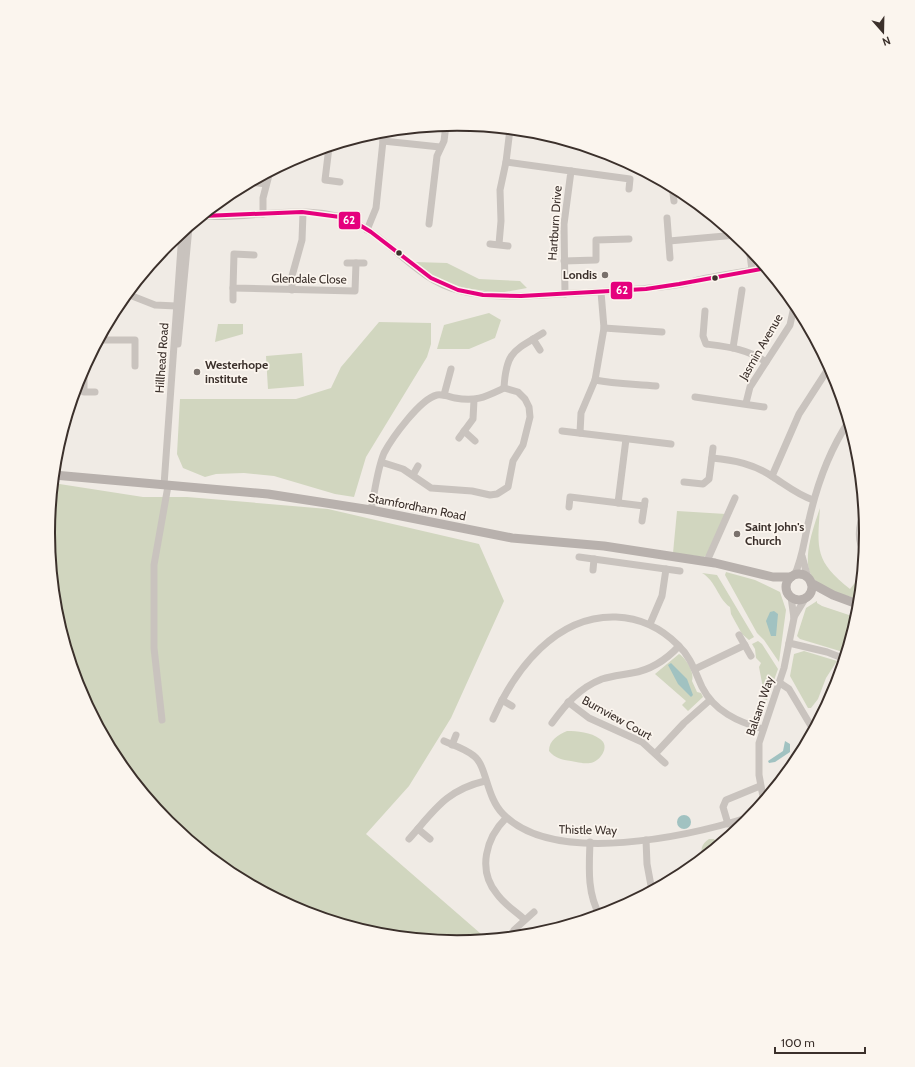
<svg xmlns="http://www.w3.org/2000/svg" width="915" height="1067" font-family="Cabin,sans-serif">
	<rect width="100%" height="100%" fill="#f0ebe5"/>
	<g fill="#d1d6bf">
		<polygon points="415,262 447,263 479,279 520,281 527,288 499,293 465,288 440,281"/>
		<polygon points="489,313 501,320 495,338 469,349 437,349 444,325"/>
		<polygon points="379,322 431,323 431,344 427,357 366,457 354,497 335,494 274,476 244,473 216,474 205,477 183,468 177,454 180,399 296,399 331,388 341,367"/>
		<polygon points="218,324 243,324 243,334 215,342"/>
		<polygon points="302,353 304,386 268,389 266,356"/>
		<polygon points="53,483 143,497 187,497 328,509 479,544 504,601 451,718 409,786 366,834 488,940 457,943 377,935 301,912 230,874 168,823 117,761 79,690 56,613 48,533"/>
		<path d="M820,508C817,550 815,561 850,589L863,573L860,600C846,595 826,591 815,580C799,565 814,526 820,508Z"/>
		<polygon points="677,511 726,514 708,554 704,557 673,553"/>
		<polygon points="726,572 755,580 780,592 786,610 779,662 764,640 757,633 725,575"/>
		<path d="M702,573L717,575L754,637L749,640L742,634L731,614L730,607C718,599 716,581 702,573Z"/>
		<polygon points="817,601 817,603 822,606 858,618 847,650 843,652 800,639 797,636 806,608"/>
		<polygon points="758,641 762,644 778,669 767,700 763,699 763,688 759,667 761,663 756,658 755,649 752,644"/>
		<polygon points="804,651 837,661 826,678 818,699 811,708 808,708 790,676 794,654"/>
		<path d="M679,654C686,658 695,673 692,681L697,692L701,693L703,697L688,711L682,705L686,701L655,674Z"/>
		<path d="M567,731C577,731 591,732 600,739C611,746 600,762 590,763C584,764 577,762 571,761C562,760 555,758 549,751C549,740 558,735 567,731Z"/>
		<path d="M709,839H714L719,846L703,859C700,850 701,844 709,839Z"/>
	</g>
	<g fill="#a1c2c1">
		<polygon points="774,611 778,614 776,636 771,636 766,621 770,612"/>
		<polygon points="671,663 687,679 693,695 691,697 678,684 668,665"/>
		<polygon points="785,741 790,744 790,752 775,762 769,763 768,761 783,751"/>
		<circle cx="684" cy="822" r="7"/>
	</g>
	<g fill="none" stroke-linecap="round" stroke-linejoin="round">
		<g stroke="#c9c3be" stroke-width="7">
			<polyline points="383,141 440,147"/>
			<polyline points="329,147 325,180 340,182"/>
			<polyline points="506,162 571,171 564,224 565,294"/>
			<polyline points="571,171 630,179 629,189"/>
			<polyline points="251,182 266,184"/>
			<polyline points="672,186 674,201"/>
			<polyline points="263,214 263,198 270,171"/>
			<path d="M203,216C252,220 312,200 358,224C394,243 418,280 458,290C491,299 526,296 560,294C599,291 637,291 675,285C686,284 696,280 707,278C727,274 747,271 767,268"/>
			<polyline points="667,218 670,258"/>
			<polyline points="429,224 437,156 444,141 446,125"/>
			<polyline points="367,230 376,208 384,131"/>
			<polyline points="669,241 736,235"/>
			<polyline points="490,244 508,246"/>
			<polyline points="499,244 501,221 500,190 506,162 510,129"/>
			<polyline points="749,247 752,270"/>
			<polyline points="254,255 234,254 233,288 355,291 356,263"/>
			<polyline points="564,261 596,260 596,240 629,239"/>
			<polyline points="347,263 364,263"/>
			<polyline points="292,290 292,276 302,240 303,213"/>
			<polyline points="127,294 155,305 176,306"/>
			<polyline points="233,300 233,288"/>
			<path d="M705,311L703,336L706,344C729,347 748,349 766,362"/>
			<polyline points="604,328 662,332"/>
			<polyline points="533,339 540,350"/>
			<polyline points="99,340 135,340 135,366"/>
			<polyline points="178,344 189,227"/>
			<polyline points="733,348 742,290"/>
			<polyline points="84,369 84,392 95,392"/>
			<path d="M595,380C615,384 635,384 656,386"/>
			<path d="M504,388C506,351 514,351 543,333"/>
			<polyline points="444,395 451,369"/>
			<polyline points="695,397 764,407"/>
			<polyline points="746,403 750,387 790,325 795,302"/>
			<polyline points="464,431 475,441"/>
			<polyline points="562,431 671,444"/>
			<polyline points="580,433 581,413 595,380 604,328 601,292"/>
			<polyline points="459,438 473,419 474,400"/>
			<path d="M712,458C734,460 754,464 773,477C787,486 798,495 813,500"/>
			<polyline points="413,475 418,466"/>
			<polyline points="772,476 799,414 830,366"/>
			<polyline points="684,482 703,484 709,479 713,448"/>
			<polyline points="164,485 182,233"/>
			<polyline points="618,503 626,439"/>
			<polyline points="569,507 570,497 644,506"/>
			<path d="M371,510C375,491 377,470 384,453C392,438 420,399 437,395C443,394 450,397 455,398C476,402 485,397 504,388L518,392L525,399L529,407L530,417L523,445L513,461L508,487L497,494L490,495L472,491L431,488L403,469L381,462"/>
			<path d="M865,510C859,524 856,540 865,553"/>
			<polyline points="642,521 645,501"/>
			<polyline points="802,556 808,578"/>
			<polyline points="579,557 680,571"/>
			<polyline points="707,561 735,498"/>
			<polyline points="593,570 594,559"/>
			<path d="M794,576C803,558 804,539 809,520C817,484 829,451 849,421"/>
			<polyline points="794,617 805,599"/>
			<polyline points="650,624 662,596 666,569"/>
			<polyline points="739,635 751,656"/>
			<polyline points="789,643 827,652 845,659"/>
			<polyline points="695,669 745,645"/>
			<polyline points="780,683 789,689 814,731"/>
			<polyline points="502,700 512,706"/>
			<polyline points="568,702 589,718 642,742 665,763"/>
			<path d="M493,719C515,669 556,615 616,617C641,618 661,628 678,645C691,657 695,672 702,687C714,711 738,722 763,729"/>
			<polyline points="162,720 154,648 154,565 168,486"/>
			<path d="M552,723C566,704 579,688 602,679C612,676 622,675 632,673C651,670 666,660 679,646"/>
			<path d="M444,741C453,745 466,749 474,756C487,766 486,797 503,814C555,867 690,836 753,816"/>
			<polyline points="452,745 456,735"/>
			<polyline points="656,753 684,723 710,700"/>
			<polyline points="764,802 759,775 759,743 784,668 794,618 791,597"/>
			<path d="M506,818C486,838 477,870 497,894C504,904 515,911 524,919"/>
			<polyline points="728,824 723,807 726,800 760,786"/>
			<polyline points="418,829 430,839"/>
			<path d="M409,839C434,811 446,790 485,781"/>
			<polyline points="646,840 647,864 652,891"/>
			<path d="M590,842C589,868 587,893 600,916"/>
			<polyline points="514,930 534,912"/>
		</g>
		<g stroke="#b8b1ad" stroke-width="9">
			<polyline points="54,475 268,494 371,510 512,538 604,546 715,563 773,577 791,577"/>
			<circle cx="799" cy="587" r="13"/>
			<polyline points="811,583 833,595 860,605"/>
		</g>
		<g stroke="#fbf5ee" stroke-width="7">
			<polyline id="bus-1" points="203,216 302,212 340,217 358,224 371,232 431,278 458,290 483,295 521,296 646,289 679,284 767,268"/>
		</g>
		<use href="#bus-1" stroke="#e5007d" stroke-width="4"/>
	</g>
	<g fill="#3b302b" stroke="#fbf5ee" stroke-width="1.5">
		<circle cx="399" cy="253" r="3.5"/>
		<circle cx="715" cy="278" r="3.5"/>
	</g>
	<g fill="#7a716c" stroke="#fbf5ee" stroke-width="1.5">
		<circle cx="605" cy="275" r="4"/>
		<circle cx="197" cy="372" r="4"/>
		<circle cx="737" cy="534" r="4"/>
	</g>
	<g text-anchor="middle" stroke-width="3.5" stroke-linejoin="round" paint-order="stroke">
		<g font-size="12" fill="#3b302b" stroke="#fbf5ee">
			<text transform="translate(555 223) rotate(-86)" y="4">Hartburn Drive</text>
			<text transform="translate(309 279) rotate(1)" y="4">Glendale Close</text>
			<text transform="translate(761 347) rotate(-60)" y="4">Jasmin Avenue</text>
			<text transform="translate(162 358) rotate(-86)" y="4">Hillhead Road</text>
			<text transform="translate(417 507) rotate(11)" y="4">Stamfordham Road</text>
			<text transform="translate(760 706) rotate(-71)" y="4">Balsam Way</text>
			<text transform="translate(617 718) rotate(29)" y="4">Burnview Court</text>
			<text transform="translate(588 830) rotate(1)" y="4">Thistle Way</text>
		</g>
		<g font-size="12" font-weight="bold" fill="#3b302b" stroke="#fbf5ee" text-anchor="start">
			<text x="597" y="279" text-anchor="end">Londis</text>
			<text x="205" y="369">Westerhope<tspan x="205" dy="14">institute</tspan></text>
			<text x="745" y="531">Saint John's<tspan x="745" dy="14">Church</tspan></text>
		</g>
	</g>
	<path d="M0 0H915V1067H0ZM55 533a402 402 0 1 1 804 0a402 402 0 1 1-804 0Z" fill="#fbf5ee" fill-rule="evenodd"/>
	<path fill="none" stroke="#3b302b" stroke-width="2" d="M55 533a402 402 0 1 1 804 0a402 402 0 1 1-804 0Z"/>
	<g stroke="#fbf5ee" stroke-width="1.5">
		<rect x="338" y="211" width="23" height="19" rx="4" fill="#e5007d"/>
		<rect x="610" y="281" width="23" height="19" rx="4" fill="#e5007d"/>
	</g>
	<g font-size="11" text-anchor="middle" font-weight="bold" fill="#fff">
		<text x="349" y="224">62</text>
		<text x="622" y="294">62</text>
	</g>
	<g transform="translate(883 32) rotate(160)" stroke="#fbf5ee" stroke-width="3" paint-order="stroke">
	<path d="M0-3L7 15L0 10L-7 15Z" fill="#3b302b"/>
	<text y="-6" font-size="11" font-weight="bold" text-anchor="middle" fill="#3b302b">N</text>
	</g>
	<path d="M775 1047v6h90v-6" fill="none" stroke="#3b302b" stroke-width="2"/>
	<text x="781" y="1047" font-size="12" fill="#3b302b" stroke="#fbf5ee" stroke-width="3" paint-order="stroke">100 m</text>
</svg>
